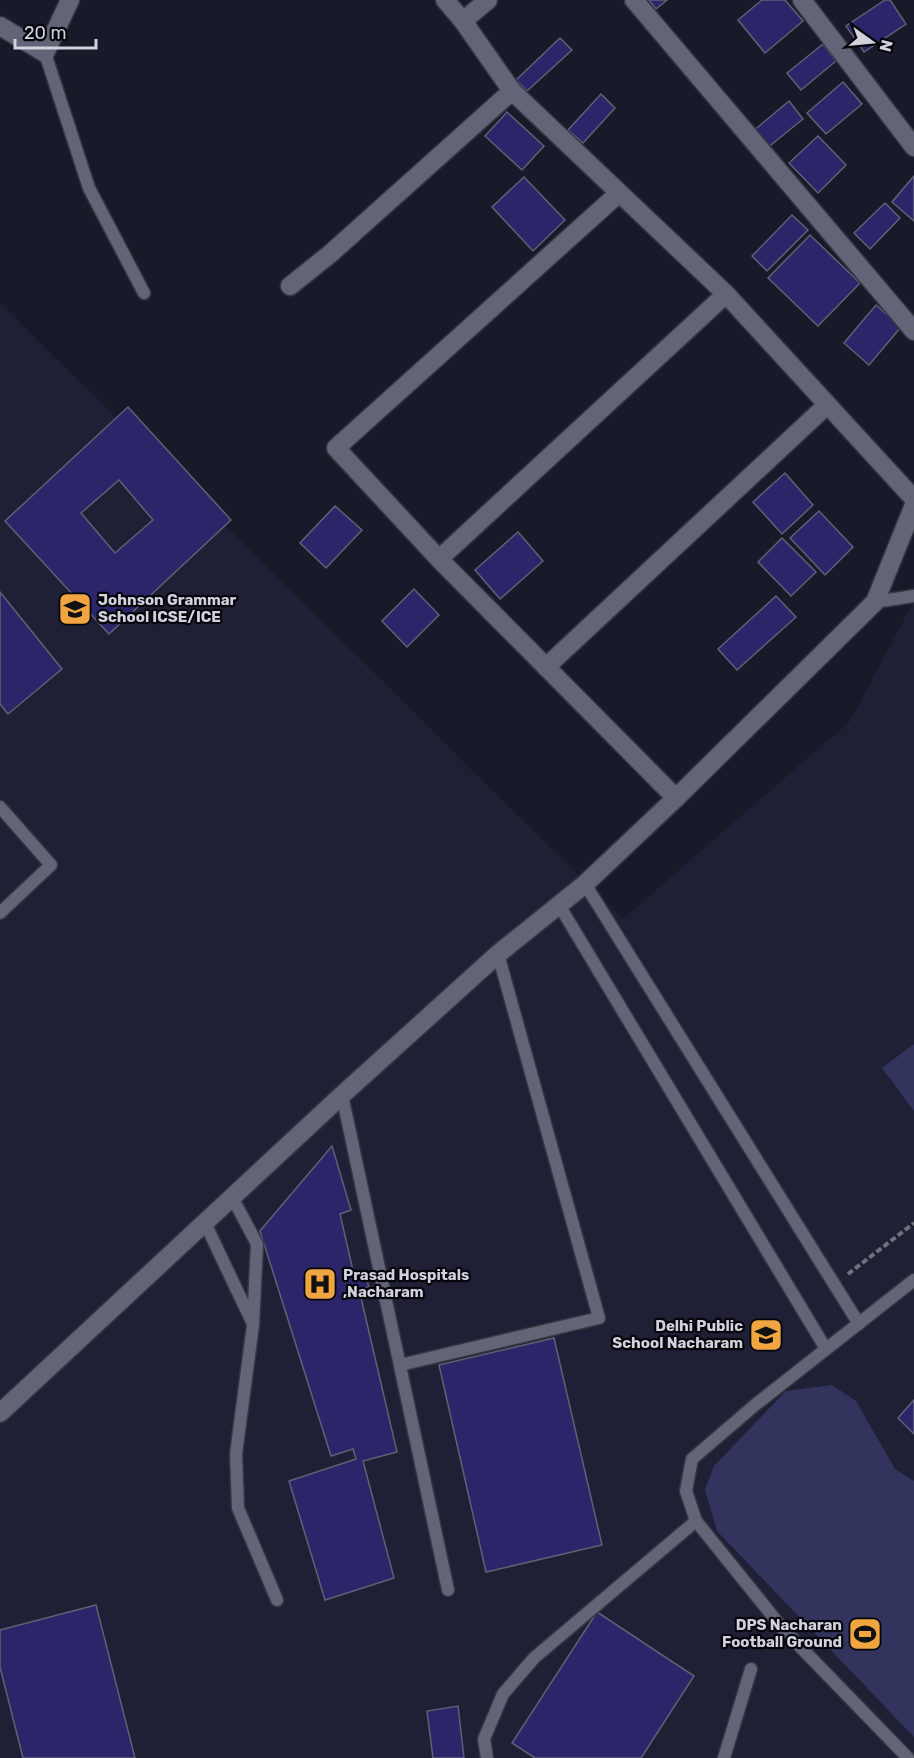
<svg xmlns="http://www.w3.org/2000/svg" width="914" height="1758" font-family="Rubik,sans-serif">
	<rect width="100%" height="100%" fill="#191a29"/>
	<polygon fill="#1f2035" points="0,303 623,919 850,721 914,601 914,1758 0,1758"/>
	<g fill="#33345e">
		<polygon points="914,1044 914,1111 882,1068"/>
		<polygon points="832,1385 856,1401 895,1469 914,1481 914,1737 717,1531 705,1490 714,1466 786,1391"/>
	</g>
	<g fill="#2a2669" stroke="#5f6173" stroke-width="1.5" fill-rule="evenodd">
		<polygon points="649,0 667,0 656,9"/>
		<polygon points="762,0 785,0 803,21 765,53 738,20"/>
		<polygon points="885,0 890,0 906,24 864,52 846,26"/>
		<polygon points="560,38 572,50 527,91 516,80"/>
		<polygon points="823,44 836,61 801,90 787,73"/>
		<polygon points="843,82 862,104 826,134 807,113"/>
		<polygon points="601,94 615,108 583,143 568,130"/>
		<polygon points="789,101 803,119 766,149 752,132"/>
		<polygon points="507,112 544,146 522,170 485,136"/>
		<polygon points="818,136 846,165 818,193 789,163"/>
		<polygon points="914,176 914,221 892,202"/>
		<polygon points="524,177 565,220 533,251 492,207"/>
		<polygon points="885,203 900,218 870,249 854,233"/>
		<polygon points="792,215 808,230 767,271 752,256"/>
		<polygon points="810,235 860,283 818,326 768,278"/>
		<polygon points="876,305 901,327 869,365 844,343"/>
		<path d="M128,407L231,520L109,634L5,521ZM119,480L153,520L115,553L81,513Z"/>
		<polygon points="785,473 813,505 782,534 753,502"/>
		<polygon points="335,506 362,530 326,568 300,543"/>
		<polygon points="819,511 853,547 825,575 790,538"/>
		<polygon points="518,532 543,561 500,599 475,570"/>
		<polygon points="782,538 816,572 791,596 758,562"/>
		<polygon points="414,589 439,615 407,647 382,621"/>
		<polygon points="0,592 62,669 8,714 0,704"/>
		<polygon points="776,596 796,617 737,670 718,649"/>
		<polygon points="332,1146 351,1210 340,1214 354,1275 364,1271 369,1287 359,1289 397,1452 363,1461 394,1578 325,1600 289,1481 356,1459 353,1449 331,1456 260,1231"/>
		<polygon points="554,1338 602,1545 486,1572 439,1365"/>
		<polygon points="914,1400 914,1434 898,1418"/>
		<polygon points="96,1605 135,1758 23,1758 0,1667 0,1630"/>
		<polygon points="597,1612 694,1676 641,1758 535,1758 512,1743"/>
		<polygon points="458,1706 464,1758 433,1758 427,1711"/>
	</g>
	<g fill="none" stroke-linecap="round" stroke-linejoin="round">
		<g stroke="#363642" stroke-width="15">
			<g id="lane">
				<polyline points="45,53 89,188 144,293"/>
				<polyline points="875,602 914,596"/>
				<polyline points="0,807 51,865 0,913"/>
				<polyline points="585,884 859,1324"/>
				<polyline points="559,905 826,1349"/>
				<polyline points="342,1095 448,1590"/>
				<polyline points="232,1197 257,1244 253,1325 236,1454 238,1508 277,1600"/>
				<polyline points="205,1223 253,1324"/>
				<polyline points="400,1365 599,1318 498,954"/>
				<polyline points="487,1758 484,1739 503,1694 534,1658 696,1521"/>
				<polyline points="724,1758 751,1669"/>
				<polyline points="908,1758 783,1629 696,1521 686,1491 692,1459 755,1405 914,1280"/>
			</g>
		</g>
		<g stroke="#363642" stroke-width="21">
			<g id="street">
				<polyline points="445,0 463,21 512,91 726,294 914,499"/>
				<polyline points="634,0 914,331"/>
				<polyline points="802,0 914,147"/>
				<polyline points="463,21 488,0"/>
				<polyline points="0,26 45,53 70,0"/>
				<polyline points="618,194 336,448 439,559 676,798"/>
				<polyline points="290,286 330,254 512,91"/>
				<polyline points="439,559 726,294"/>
				<polyline points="546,667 827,405"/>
				<polyline points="0,1413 342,1095 498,954 585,884 676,798 875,602 914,505"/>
			</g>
		</g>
		<polyline stroke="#6f717d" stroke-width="4" stroke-dasharray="6 3" stroke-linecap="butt" points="848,1274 914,1223"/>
		<use href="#lane" stroke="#626577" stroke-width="12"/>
		<use href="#street" stroke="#626577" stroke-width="18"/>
	</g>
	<defs>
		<g id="school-square" transform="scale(1.725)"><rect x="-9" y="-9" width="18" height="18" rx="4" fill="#f1a540" stroke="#05060c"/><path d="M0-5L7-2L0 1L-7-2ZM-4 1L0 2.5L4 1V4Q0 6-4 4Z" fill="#111"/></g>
		<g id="hospital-square" transform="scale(1.725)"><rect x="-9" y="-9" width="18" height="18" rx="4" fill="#f1a540" stroke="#05060c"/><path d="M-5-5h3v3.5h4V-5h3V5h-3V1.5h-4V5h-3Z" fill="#111"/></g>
		<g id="stadium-square" transform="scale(1.725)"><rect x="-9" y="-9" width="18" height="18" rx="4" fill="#f1a540" stroke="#05060c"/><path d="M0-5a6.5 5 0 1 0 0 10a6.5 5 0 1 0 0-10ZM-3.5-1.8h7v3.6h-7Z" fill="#111"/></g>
	</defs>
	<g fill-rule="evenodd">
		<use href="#school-square" x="75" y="609"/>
		<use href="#hospital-square" x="320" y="1284"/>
		<use href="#school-square" x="766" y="1335"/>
		<use href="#stadium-square" x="865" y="1634"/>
	</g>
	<g text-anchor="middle" stroke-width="4.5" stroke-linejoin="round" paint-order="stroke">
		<g font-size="15" font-weight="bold" fill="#d0d2dc" stroke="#05060c" text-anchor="start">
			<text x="98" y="605">Johnson Grammar<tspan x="98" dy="17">School ICSE/ICE</tspan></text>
			<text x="343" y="1280">Prasad Hospitals<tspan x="343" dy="17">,Nacharam</tspan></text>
			<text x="743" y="1331" text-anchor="end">Delhi Public<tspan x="743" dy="17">School Nacharam</tspan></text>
			<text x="842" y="1630" text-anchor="end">DPS Nacharan<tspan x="842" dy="17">Football Ground</tspan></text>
		</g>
	</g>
	<g transform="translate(872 42) rotate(105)" stroke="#05060c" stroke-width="4.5" paint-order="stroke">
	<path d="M0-4.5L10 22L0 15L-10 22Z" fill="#d0d2dc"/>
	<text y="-9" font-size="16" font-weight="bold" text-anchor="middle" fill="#d0d2dc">N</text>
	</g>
	<path d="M15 39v9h81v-9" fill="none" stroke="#d0d2dc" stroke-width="3"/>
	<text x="24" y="39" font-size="18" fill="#d0d2dc" stroke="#05060c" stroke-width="4.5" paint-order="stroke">20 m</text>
</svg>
